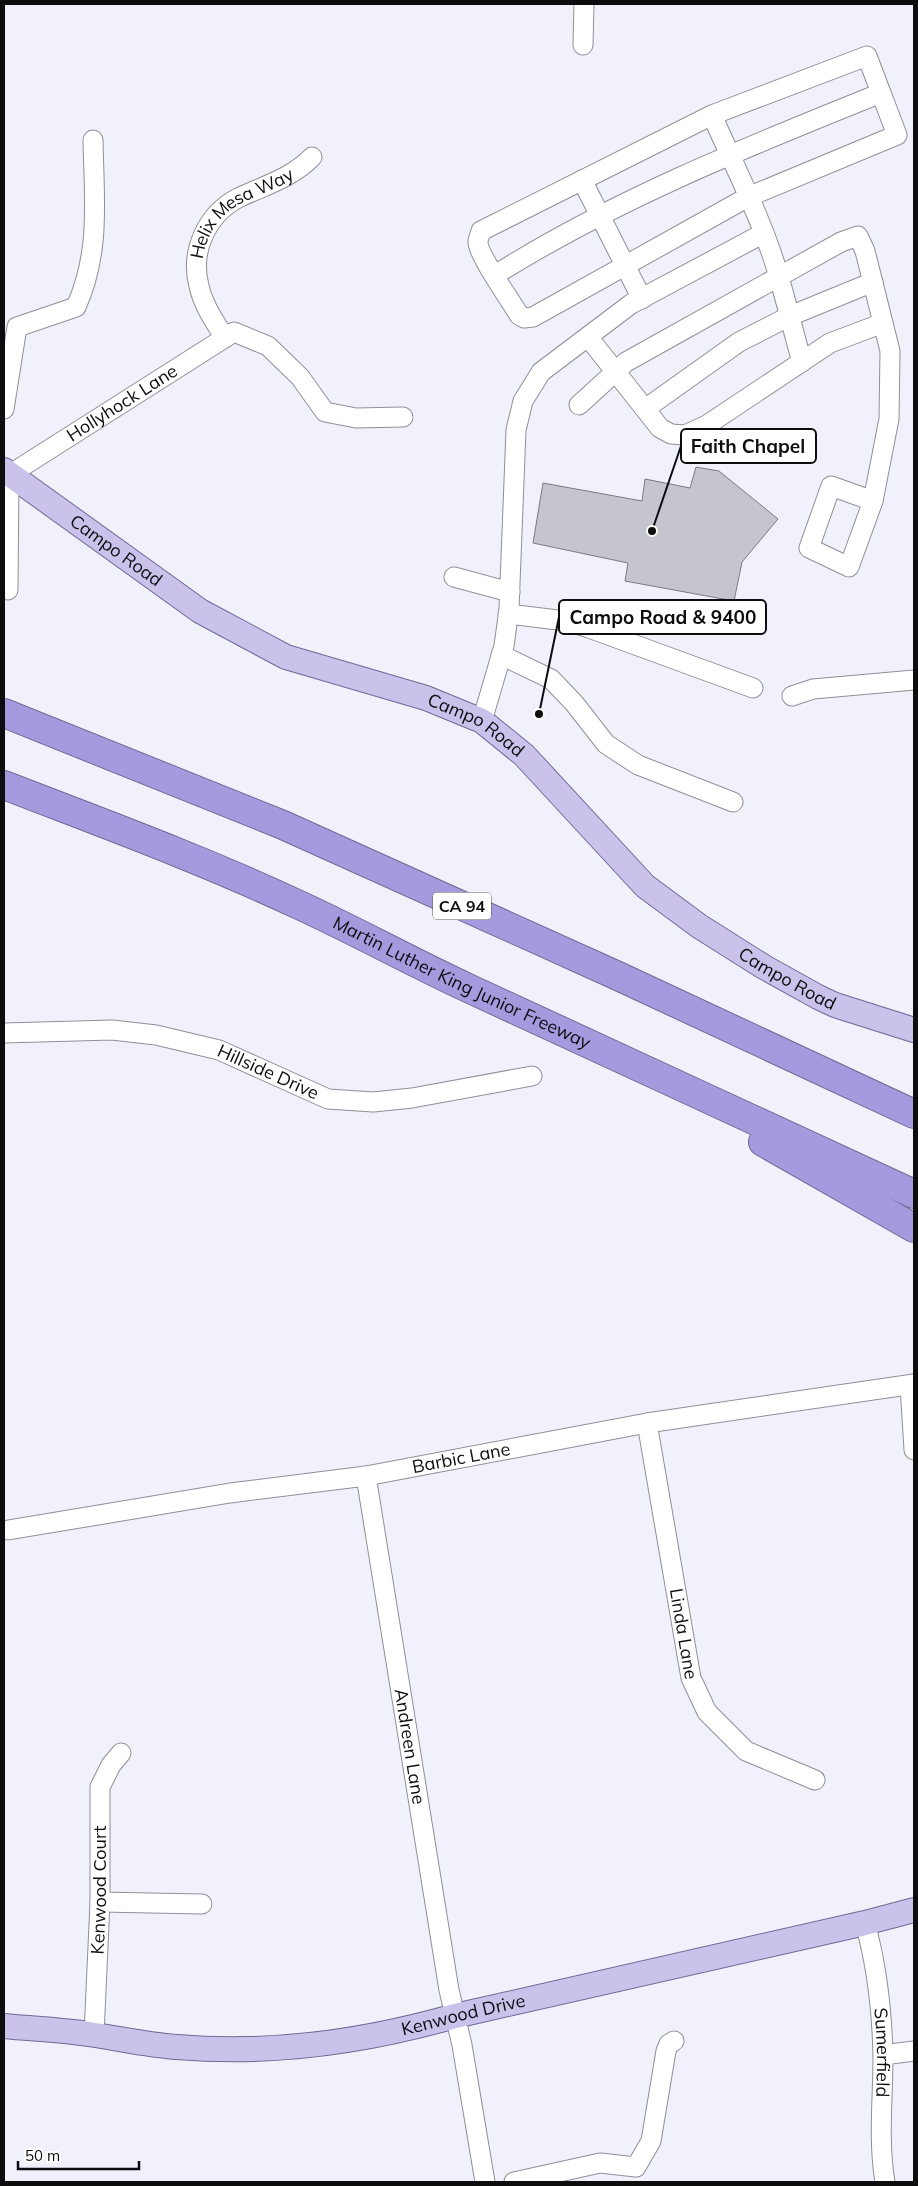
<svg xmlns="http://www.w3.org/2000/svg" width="918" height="2186" font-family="Mulish,sans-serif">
	<rect width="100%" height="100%" fill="#f1f1fc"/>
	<polygon fill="#c5c5cf" stroke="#7a7a83" points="696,467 719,471 778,519 742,562 734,601 625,581 628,563 533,543 543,483 642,501 645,479 690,488"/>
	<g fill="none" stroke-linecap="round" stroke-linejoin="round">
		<g stroke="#908f99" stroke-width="21">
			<g id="minor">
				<polyline points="583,45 584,4"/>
				<polyline points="712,115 867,56 881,93"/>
				<polyline points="582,180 642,299"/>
				<path d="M495,275C616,199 749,146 881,93L897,135L748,197L533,317L524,318L519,315C511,301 478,255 478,242C478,239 480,235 481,231L712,115C735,168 763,221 779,277C787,305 794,334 802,362"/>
				<polyline points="588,337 660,428 671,434 685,435 707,425 830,343 883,323"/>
				<path id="s1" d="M225,338C215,322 203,305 199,286C190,252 206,215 238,198C263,186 292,178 312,157"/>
				<polyline points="579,405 626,362 841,242 858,236 865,251 890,351 889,419 873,501"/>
				<path d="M4,409L17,327L76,307C101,251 94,199 93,140"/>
				<polyline points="645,409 739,342 790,316 873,282"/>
				<polygon points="831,486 873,501 849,567 809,548"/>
				<polyline points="454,577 510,592"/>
				<path id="s2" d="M8,590L9,475L234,332L268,346L300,377L325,412L356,418L403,417"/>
				<polyline points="508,614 566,621 589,628 753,688"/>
				<polyline points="501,655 551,679 574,703 606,744 638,765 733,802"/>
				<polyline points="792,696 813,689 914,680"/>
				<polyline points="482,721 504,646 509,609 516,430 523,401 541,372 631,304 764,233"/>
				<path id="s3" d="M4,1033L112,1030L156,1035L219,1050L328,1099L373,1102L412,1098L532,1076"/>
				<polyline points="910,1385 914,1450"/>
				<path id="s4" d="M647,1423L691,1678L707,1712L746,1751L815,1780"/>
				<path id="s5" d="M366,1476L449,1990L462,2045L485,2182"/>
				<path id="s6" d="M8,1530L230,1493L366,1476L647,1423L914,1384"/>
				<polyline points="100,1902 202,1904"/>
				<path id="s7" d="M865,1923C877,1966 882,2012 883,2056C883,2098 878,2141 885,2182"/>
				<path id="s8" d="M94,2035L100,1902V1787L111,1765L121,1753"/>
				<polyline points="883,2055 914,2051"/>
				<polyline points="514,2182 600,2163 636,2167 651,2141 666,2051 669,2044 674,2041"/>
			</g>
		</g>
		<g stroke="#706996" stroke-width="26">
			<g id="major">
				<path id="s9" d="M4,470L200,611L286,657L426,698L482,721L524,755L645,886L699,926L764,967L818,997L835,1005L914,1030"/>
				<path id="s10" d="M4,2026C34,2029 65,2030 95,2035C122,2039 149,2045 177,2047C272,2055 364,2042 455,2016L865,1923L914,1910"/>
			</g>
		</g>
		<g stroke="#706996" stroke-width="30">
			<g id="highway">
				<polyline points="4,713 283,825 618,976 914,1114"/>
				<path id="s11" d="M4,785C102,823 201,859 297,904C354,930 410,961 468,988C617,1056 765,1126 914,1194"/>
				<polyline points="763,1142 914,1228"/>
			</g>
		</g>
		<use href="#minor" stroke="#fff" stroke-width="19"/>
		<use href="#major" stroke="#cac2eb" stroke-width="24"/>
		<use href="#highway" stroke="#a69ade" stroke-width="28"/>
	</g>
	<g text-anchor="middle" stroke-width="4.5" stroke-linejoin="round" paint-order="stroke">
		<rect fill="#fff" stroke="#565658" stroke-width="1" x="433" y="892.5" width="58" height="27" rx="4"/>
		<g font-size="16" font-weight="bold" fill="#0d0d10">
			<text x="462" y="912">CA 94</text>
		</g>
		<g font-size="18" fill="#0d0d10" stroke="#fff">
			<text dy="6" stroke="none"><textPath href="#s1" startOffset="154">Helix Mesa Way</textPath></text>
			<text dy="6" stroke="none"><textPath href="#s2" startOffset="249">Hollyhock Lane</textPath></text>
			<text dy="6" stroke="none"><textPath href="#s9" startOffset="138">Campo Road</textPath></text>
			<text dy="6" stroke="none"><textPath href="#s9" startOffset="542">Campo Road</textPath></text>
			<text dy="6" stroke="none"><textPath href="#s9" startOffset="948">Campo Road</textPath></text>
			<text dy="6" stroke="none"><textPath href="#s11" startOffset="499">Martin Luther King Junior Freeway</textPath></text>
			<text dy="6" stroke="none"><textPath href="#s3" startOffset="271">Hillside Drive</textPath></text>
			<text dy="6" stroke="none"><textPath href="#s6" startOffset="459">Barbic Lane</textPath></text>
			<text dy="6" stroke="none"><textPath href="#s4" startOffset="214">Linda Lane</textPath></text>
			<text dy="6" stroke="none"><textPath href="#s5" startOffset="274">Andreen Lane</textPath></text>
			<text dy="6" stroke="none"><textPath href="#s8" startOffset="145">Kenwood Court</textPath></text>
			<text dy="6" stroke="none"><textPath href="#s10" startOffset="464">Kenwood Drive</textPath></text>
			<text dy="6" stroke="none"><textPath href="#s7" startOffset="131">Sumerfield</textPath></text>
		</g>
	</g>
	<path fill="none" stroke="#0d0d10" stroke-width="2" d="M652 531L681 446M539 714L559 617"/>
	<g fill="#0d0d10" stroke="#fff" stroke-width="2">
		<circle cx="652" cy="531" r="5"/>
		<circle cx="539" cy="714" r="5"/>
	</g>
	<g fill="#fff" stroke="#0d0d10" stroke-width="2">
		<rect x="681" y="429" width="135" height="34" rx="5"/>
		<rect x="559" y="600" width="207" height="34" rx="5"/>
	</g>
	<g font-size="19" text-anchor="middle" font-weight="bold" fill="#0d0d10">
		<text x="748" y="453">Faith Chapel</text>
		<text x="663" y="624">Campo Road &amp; 9400</text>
	</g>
	<rect width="918" height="2186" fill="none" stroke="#0d0d10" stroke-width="10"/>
	<path d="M18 2161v8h121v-8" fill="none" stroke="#0d0d10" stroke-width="2.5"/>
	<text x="25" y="2161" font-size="15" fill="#0d0d10" stroke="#ffffff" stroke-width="4" paint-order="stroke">50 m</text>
</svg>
